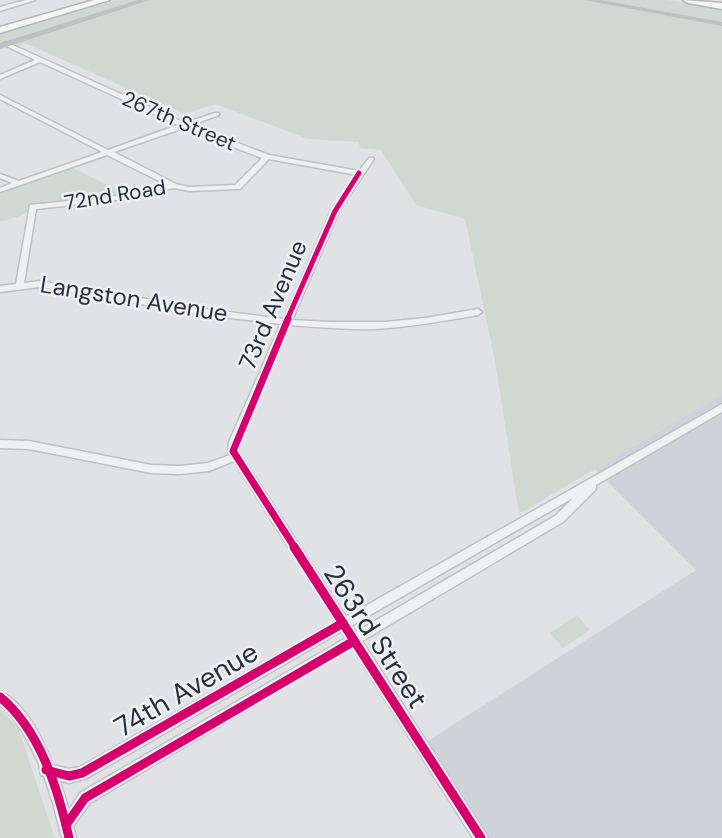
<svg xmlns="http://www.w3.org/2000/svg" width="722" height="838" font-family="'DM Sans',sans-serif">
	<rect width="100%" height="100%" fill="#e0e2e5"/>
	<polygon fill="#cfd2d8" points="722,394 722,838 484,838 423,744 696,570 595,469"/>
	<g fill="#d1d8d1">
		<polygon points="118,0 140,0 0,43 0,34"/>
		<polygon points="146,0 588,0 722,24 722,394 519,514 495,361 465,219 416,205 381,150 360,148 359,142 309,139 215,104 185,114 25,43 15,48 6,44"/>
		<polygon points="602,0 667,0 722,8 722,22"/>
		<polygon points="73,168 127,195 45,202 20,216 0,222 0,192"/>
		<polygon points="577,615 590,630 563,648 550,633"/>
		<polygon points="0,709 18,727 55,838 0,838"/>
	</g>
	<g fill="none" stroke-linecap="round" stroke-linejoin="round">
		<g stroke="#bfc0c3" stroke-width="3">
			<g id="street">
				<polygon points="26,0 35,0 0,11 0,7"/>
				<path d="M6,42L185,123L215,113H219V115L191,125L269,155L359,171L369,158H373L374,159L339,211L292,320L330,322H385L425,318L478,309L482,312L478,315C444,321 410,327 376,329C347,330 318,327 289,325L239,442L238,451L346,617L722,404V412L596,485V489L563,522L362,641L488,838H473L352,647L90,803L73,826L76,838H62L53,803L44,776L41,775L39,764C29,743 19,720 0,705V691C27,704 42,739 53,765L69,769L80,767L336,622L234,461L209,471L180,474L151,473L29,449L0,448V440L29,441L151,465L180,466L208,463L230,455L228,451L229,442L281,324L205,315L40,287L0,292V286L16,284L30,205L116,196L167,185L107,155L0,192V188L12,183L0,178V174L19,181L102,152L0,99V95L108,150L178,125L40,62L0,79V75L35,60L4,45L3,44ZM184,128L262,158L235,185L189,187L176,184L114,152ZM269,159L357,175L331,211L284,319L205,309L40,281L24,283L36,209L116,200L174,188L189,191L237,189H240ZM573,498L555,516L356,632L351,626ZM342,631L346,638L80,793L69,810L59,780L69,783L87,778Z"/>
			</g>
		</g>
		<g stroke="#b3b5ba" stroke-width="3">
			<g id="highway">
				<polygon points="94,0 110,0 0,33 0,27"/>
				<polygon points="683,0 722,3 722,9 688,3"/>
			</g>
		</g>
		<use href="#street" fill="#eff0f2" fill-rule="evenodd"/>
		<g fill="#bec1c4" fill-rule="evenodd">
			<polygon points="138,0 150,0 0,49 0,43"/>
			<polygon points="584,0 601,0 722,22 722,26"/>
		</g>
		<use href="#highway" fill="#f4f5f5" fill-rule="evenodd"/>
		<g stroke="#eef0f4" stroke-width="9">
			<polyline id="cycleway-far2" points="287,320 335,211 359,173"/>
		</g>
		<g stroke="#eef0f4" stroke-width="11">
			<polyline id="cycleway-far1" points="288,319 233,451 295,548"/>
		</g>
		<g stroke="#eef0f4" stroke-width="13">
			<g id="cycleway">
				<polyline points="294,547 481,838"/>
				<path d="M0,697C40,730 58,789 69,838"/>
				<polyline points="46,770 69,776 82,773 343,623"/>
				<polyline points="66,825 85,798 354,641"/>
			</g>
		</g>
		<use href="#cycleway-far2" stroke="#d6006c" stroke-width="5"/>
		<use href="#cycleway-far1" stroke="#d6006c" stroke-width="7"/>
		<use href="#cycleway" stroke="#d6006c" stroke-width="9"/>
	</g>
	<g text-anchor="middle" stroke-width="5" stroke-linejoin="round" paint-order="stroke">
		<g font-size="21" fill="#29303c" stroke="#eef0f4">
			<text transform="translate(179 121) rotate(23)" y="7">267th Street</text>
			<text transform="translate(115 195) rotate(-9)" y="7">72nd Road</text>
		</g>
		<g font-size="24" fill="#29303c" stroke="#eef0f4">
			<text transform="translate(134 299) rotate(9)" y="8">Langston Avenue</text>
			<text transform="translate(273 305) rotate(-67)" y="8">73rd Avenue</text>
		</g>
		<g font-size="28" fill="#29303c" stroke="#eef0f4">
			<text transform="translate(376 636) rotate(57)" y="10">263rd Street</text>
			<text transform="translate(186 689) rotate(-30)" y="10">74th Avenue</text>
		</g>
	</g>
</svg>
